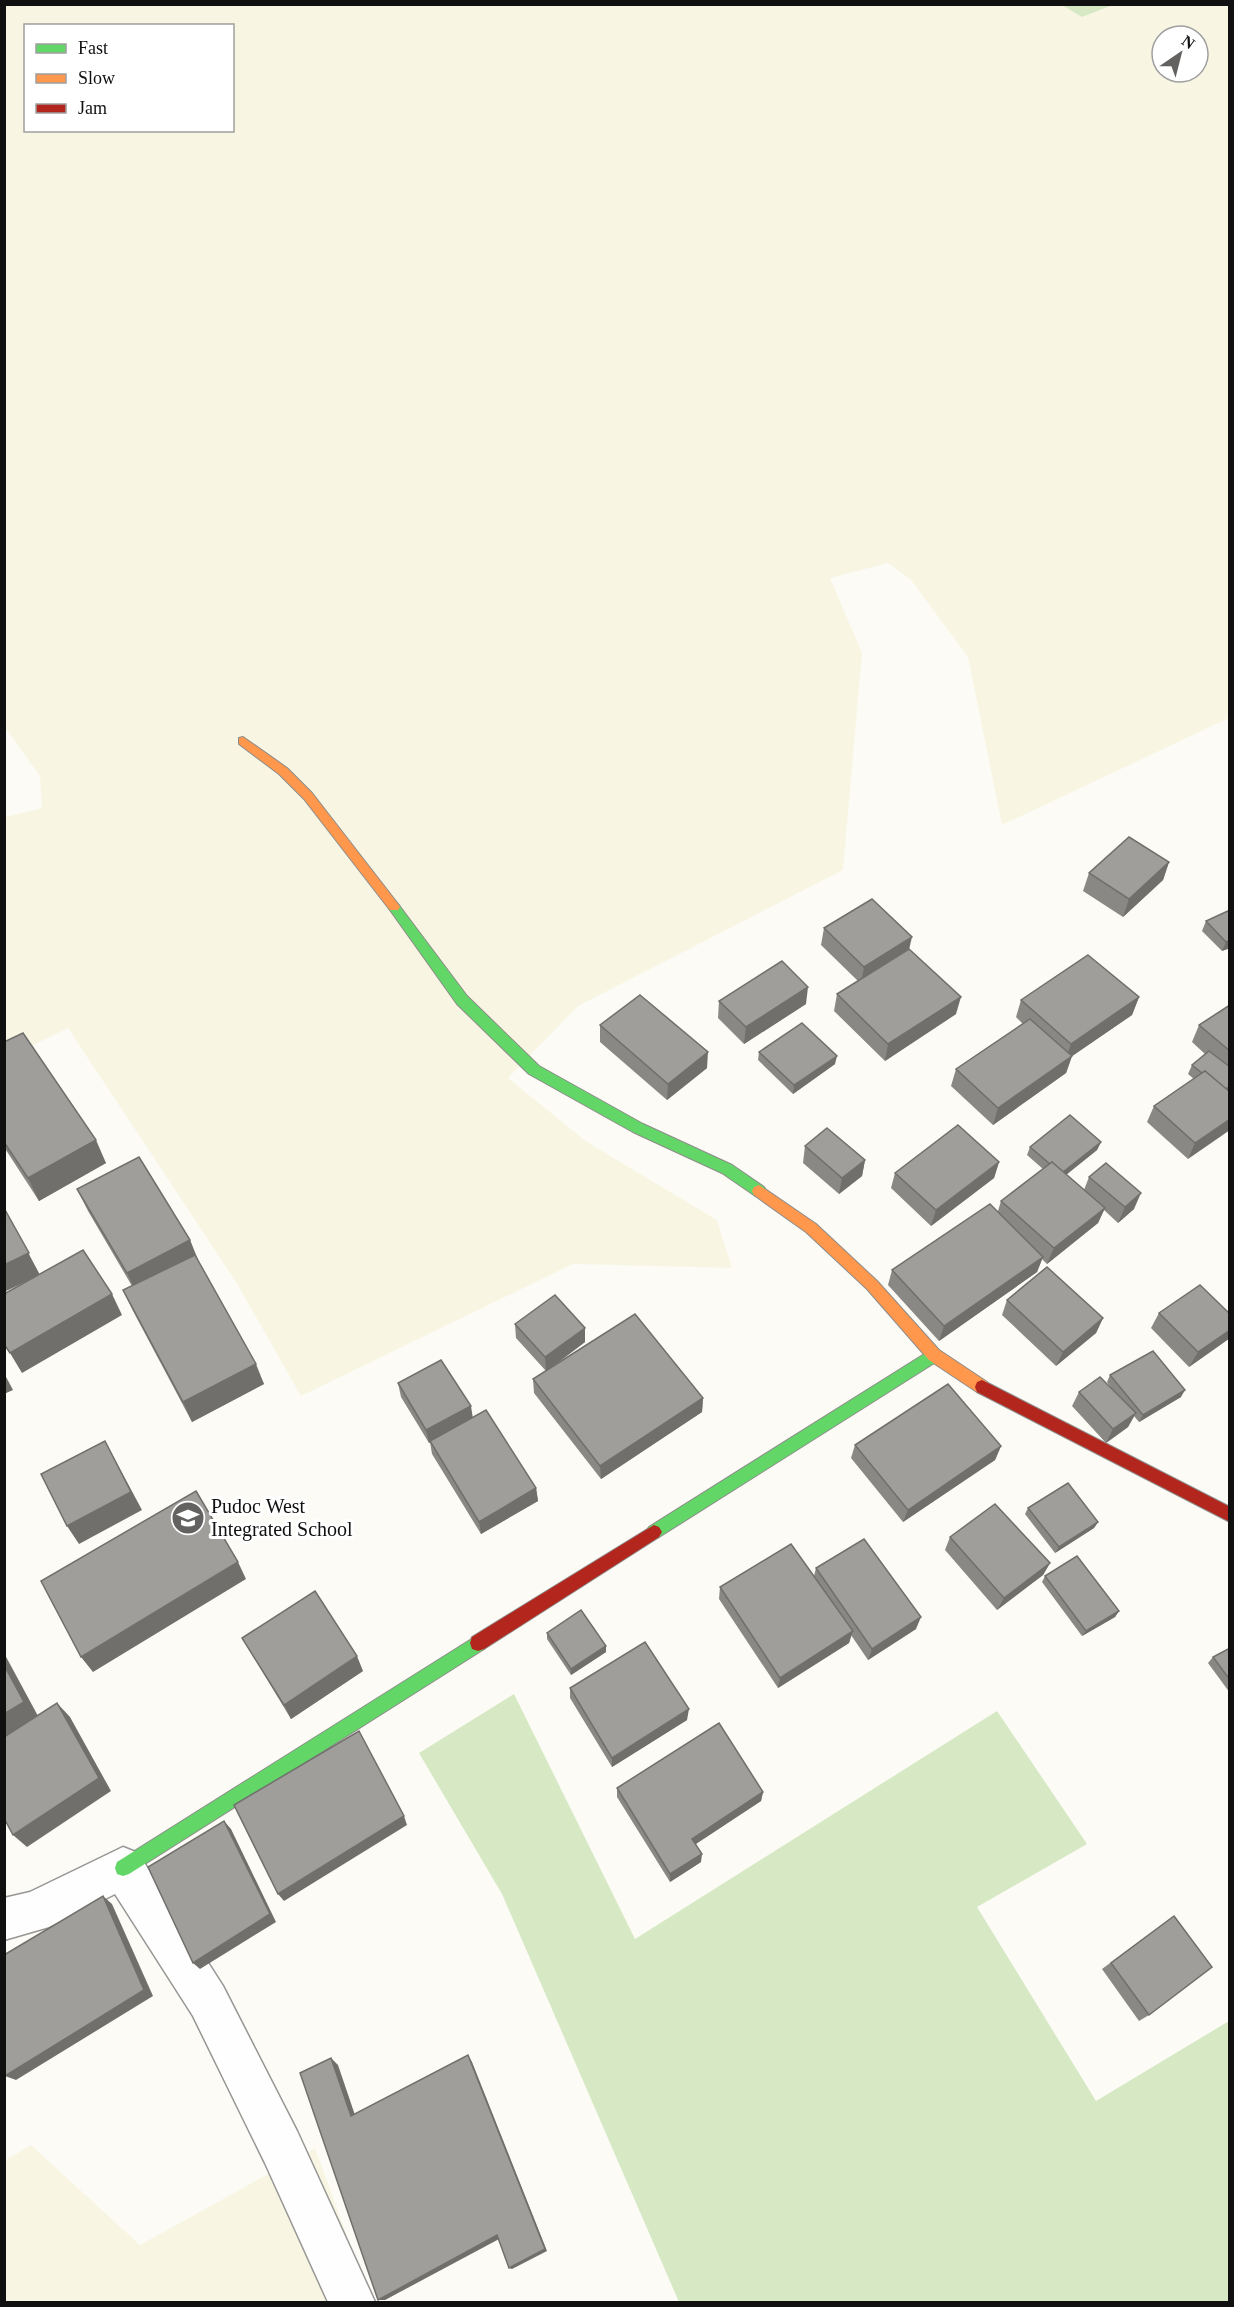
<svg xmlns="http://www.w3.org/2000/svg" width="1234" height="2307" font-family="'Times New Roman',serif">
	<rect width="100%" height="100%" fill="#fcfbf6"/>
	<g fill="#f8f6e3" fill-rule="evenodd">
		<path d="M1061,4L1082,17L1113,5H1229V718L1002,825L968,657L911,580L888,563L830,578L862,653L843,870L578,1006L508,1078L587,1142L717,1220L732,1268L573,1264L301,1396L236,1282L68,1028L5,1059V817L42,808L40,776L4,726L5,5ZM26,26H232V130H26ZM1162,36H1198V72H1162Z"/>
		<polygon points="31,2145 140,2245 315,2148 371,2302 5,2302 4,2161"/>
	</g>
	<g fill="#d7e9c4">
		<polygon points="1062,5 1113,5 1082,17"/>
		<polygon points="514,1694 635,1939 997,1711 1087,1844 977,1907 1096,2101 1229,2021 1229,2302 679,2302 502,1894 419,1753"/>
	</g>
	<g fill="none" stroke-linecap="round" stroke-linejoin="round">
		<g stroke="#969694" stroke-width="3">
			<polygon id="street" points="123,1847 138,1853 223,1986 297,2131 375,2302 328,2302 265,2163 193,2016 115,1894 49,1927 4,1940 4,1898 30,1892"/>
		</g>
		<g stroke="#8d8c8a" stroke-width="2">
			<g id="fast">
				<polygon points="394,902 398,904 467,996 539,1066 643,1124 732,1165 764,1187 766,1191 764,1195 759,1197 754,1195 722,1173 633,1132 529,1074 457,1004 390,910 388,907 390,904"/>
				<polygon points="934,1348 939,1350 941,1355 939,1360 659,1537 654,1539 649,1537 646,1532 649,1527"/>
				<polygon points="478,1635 484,1637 486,1643 484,1649 129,1874 123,1876 117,1874 115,1868 117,1862"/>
			</g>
		</g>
		<g stroke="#8d8c8a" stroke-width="2">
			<g id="slow">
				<polygon points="243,737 287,768 312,793 398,904 400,907 398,910 390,910 304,799 279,774 239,744 239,738"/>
				<polygon points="759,1185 816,1224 877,1281 939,1350 987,1382 989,1387 987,1392 982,1394 977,1392 929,1360 867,1289 806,1232 754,1195 752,1191 754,1187"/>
			</g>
		</g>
		<g stroke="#8d8c8a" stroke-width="2">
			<g id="jam">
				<polygon points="982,1380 1230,1507 1230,1522 977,1392 975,1387 977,1382"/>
				<polygon points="654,1525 659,1527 662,1532 659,1537 484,1649 478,1651 472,1649 470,1643 472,1637"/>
			</g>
		</g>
		<use href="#street" fill="#fffefe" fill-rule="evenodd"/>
		<use href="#fast" fill="#63d668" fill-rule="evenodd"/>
		<use href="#slow" fill="#ff974d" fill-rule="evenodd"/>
		<use href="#jam" fill="#b3261e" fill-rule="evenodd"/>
	</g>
	<g fill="#8a8885">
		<polygon points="1169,862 1163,880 1123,917 1083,891 1089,873"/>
		<polygon points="1230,913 1230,948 1222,951 1202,931 1206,921"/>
		<polygon points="824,928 909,950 956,1014 885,1061 834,1011 837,994 858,981 821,945"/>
		<polygon points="1139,997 1132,1015 1072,1056 1066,1073 993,1125 951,1086 956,1069 1023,1024 1016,1017 1021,1000"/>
		<polygon points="719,1001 806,1004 744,1044 718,1018"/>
		<polygon points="1230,1005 1230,1091 1188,1159 1147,1122 1154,1106 1194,1079 1188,1074 1192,1065 1205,1054 1192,1042 1199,1025"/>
		<polygon points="600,1025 707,1068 667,1100 600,1042"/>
		<polygon points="4,1042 106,1163 39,1201 4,1147"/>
		<polygon points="759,1052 835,1064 793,1094 758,1060"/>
		<polygon points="1101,1142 1097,1150 1066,1175 1084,1190 1089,1177 1134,1209 1118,1223 1104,1210 1098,1223 1047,1264 1042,1259 1037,1272 939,1341 888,1285 892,1270 998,1211 1001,1201 1043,1169 1027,1155 1030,1147"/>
		<polygon points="805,1146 865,1160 862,1176 839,1194 803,1163"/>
		<polygon points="999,1162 994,1178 931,1226 891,1188 895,1173"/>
		<polygon points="77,1189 190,1240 198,1262 264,1384 192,1422 133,1311 123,1290 132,1286 88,1211"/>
		<polygon points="1007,1300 1103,1318 1096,1333 1056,1366 1002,1315"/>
		<polygon points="1159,1313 1230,1314 1230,1338 1189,1367 1151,1328"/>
		<polygon points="515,1324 585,1342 554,1366 703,1398 702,1412 601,1479 534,1393 533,1379 546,1371 516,1338"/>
		<polygon points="1110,1375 1181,1397 1139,1422 1134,1416 1128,1427 1106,1443 1072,1406 1079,1392 1112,1389 1107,1382"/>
		<polygon points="398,1383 473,1418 536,1488 538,1501 481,1534 432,1454 430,1442 429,1443 401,1397"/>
		<polygon points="855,1445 1001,1446 995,1460 903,1522 851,1458"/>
		<polygon points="1028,1508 1098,1522 1094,1528 1055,1553 1025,1514"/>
		<polygon points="950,1537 1050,1563 1043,1575 997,1610 945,1550"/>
		<polygon points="816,1568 916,1629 868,1660 851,1635 849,1643 778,1688 719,1599 720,1587 814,1576"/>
		<polygon points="1045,1576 1119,1611 1115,1617 1082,1636 1042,1582"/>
		<polygon points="547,1633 606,1652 571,1675 547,1639"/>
		<polygon points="242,1638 363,1671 291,1719 251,1653"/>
		<polygon points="1230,1648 1230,1693 1208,1663 1213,1657"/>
		<polygon points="570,1688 687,1720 612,1767 570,1698"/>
		<polygon points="617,1788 763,1792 761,1801 696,1844 701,1862 670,1882 617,1797"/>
		<polygon points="1174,1916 1149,2015 1139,2021 1102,1969"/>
	</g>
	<g fill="#706f6c">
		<polygon points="1169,862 1163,880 1123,917 1129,899"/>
		<polygon points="912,937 908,954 861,984 864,967"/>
		<polygon points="1230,940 1230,948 1222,951 1226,942"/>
		<polygon points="808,987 806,1004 744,1044 746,1027"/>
		<polygon points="961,997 956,1014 885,1061 888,1044"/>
		<polygon points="1139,997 1132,1015 1065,1061 1071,1044"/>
		<polygon points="708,1052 707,1068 667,1100 668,1084"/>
		<polygon points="837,1056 835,1064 793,1094 794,1085"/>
		<polygon points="1072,1056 1066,1073 993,1125 998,1108"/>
		<polygon points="1230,1119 1230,1130 1188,1159 1195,1143"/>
		<polygon points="96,1140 106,1163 39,1201 28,1178"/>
		<polygon points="1101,1142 1097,1150 1057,1182 1060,1174"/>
		<polygon points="865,1160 862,1176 839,1194 842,1178"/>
		<polygon points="999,1162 994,1178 931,1226 936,1210"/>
		<polygon points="1141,1193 1134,1209 1118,1223 1125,1207"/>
		<polygon points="4,1207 40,1275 4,1292"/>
		<polygon points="1105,1208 1098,1223 1047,1264 1054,1248"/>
		<polygon points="190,1240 199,1262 137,1295 127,1273"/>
		<polygon points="1043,1257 1037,1272 939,1341 944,1326"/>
		<polygon points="112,1294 122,1315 22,1373 10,1353"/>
		<polygon points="1103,1318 1096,1333 1056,1366 1063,1352"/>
		<polygon points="585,1328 585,1342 546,1371 545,1357"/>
		<polygon points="1230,1330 1230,1338 1189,1367 1198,1352"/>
		<polygon points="256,1364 264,1384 192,1422 183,1402"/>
		<polygon points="4,1373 13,1390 4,1394"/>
		<polygon points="1185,1390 1181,1397 1139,1422 1143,1415"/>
		<polygon points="703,1398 702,1412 601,1479 600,1466"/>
		<polygon points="471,1406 473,1419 429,1443 426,1430"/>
		<polygon points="1136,1413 1128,1427 1106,1443 1113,1429"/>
		<polygon points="105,1441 142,1510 79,1544 67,1526"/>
		<polygon points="1001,1446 995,1460 903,1522 908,1510"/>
		<polygon points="536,1488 538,1501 481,1534 479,1522"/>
		<polygon points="1098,1522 1094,1528 1055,1553 1059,1547"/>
		<polygon points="238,1562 246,1579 93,1672 81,1657"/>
		<polygon points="1050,1563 1043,1575 997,1610 1004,1598"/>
		<polygon points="1119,1611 1115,1617 1082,1636 1086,1631"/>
		<polygon points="921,1617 916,1629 868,1660 872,1649"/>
		<polygon points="853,1631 849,1643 778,1688 780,1678"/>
		<polygon points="606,1646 606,1652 571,1675 571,1669"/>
		<polygon points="4,1653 38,1716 4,1738"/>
		<polygon points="357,1656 363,1671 291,1719 284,1705"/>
		<polygon points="57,1703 70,1717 111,1791 27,1847 13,1835"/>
		<polygon points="689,1709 687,1720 612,1767 612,1758"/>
		<polygon points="763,1792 761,1801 691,1847 692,1839"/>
		<polygon points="404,1816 407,1825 284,1901 278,1894"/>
		<polygon points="224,1821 231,1829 276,1922 200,1969 193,1963"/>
		<polygon points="702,1854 701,1862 670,1882 670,1874"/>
		<polygon points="103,1896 112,1904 153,1996 16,2080 5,2076"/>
		<polygon points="468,2055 472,2062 547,2251 512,2269 509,2268"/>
		<polygon points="331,2058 338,2065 357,2121 351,2116"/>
		<polygon points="497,2235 501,2238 385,2300 378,2300"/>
	</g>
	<g fill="#a09e9b" stroke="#706f6c" stroke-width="1.5">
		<polygon points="1129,837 1169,862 1129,899 1089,873"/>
		<polygon points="872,899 912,937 864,967 824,928"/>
		<polygon points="1228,911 1230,913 1230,940 1226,942 1206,921"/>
		<polygon points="909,949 961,997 888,1044 837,994"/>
		<polygon points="1088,955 1139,997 1071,1044 1021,1000"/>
		<polygon points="782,961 808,987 746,1027 719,1001"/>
		<polygon points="640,995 708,1052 668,1084 600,1025"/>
		<polygon points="1230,1005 1230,1051 1199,1025"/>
		<polygon points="1030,1019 1072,1056 998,1108 956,1069"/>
		<polygon points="802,1023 837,1056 794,1085 759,1052"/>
		<polygon points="23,1033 96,1140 28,1178 4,1142 4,1042"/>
		<polygon points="1209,1051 1230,1067 1230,1086 1226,1089 1205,1071 1202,1073 1192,1065"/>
		<polygon points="1205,1071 1230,1092 1230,1119 1195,1143 1154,1106"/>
		<polygon points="1070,1115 1101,1142 1063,1172 1052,1162 1050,1164 1030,1147"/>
		<polygon points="958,1125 999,1162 936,1210 895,1173"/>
		<polygon points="827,1128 865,1160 842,1178 805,1146"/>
		<polygon points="139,1157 190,1240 127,1273 77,1189"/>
		<polygon points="1052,1162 1105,1208 1054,1248 1001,1201"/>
		<polygon points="1106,1163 1141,1193 1125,1207 1089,1177"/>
		<polygon points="990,1204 1043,1257 944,1326 892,1270"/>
		<polygon points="4,1208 29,1253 4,1265"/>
		<polygon points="83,1250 112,1294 10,1353 4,1344 4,1294"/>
		<polygon points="195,1255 256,1364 183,1402 123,1290"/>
		<polygon points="1047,1267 1103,1318 1063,1352 1007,1300"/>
		<polygon points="1200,1285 1230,1314 1230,1330 1198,1352 1159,1313"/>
		<polygon points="555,1295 585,1328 545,1357 515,1324"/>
		<polygon points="635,1314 703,1398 600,1466 533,1379"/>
		<polygon points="1153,1351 1185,1390 1143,1415 1110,1375"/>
		<polygon points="441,1360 471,1406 426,1430 398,1383"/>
		<polygon points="1100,1377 1136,1413 1113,1429 1079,1392"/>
		<polygon points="948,1384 1001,1446 908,1510 855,1445"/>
		<polygon points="486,1410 536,1488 479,1522 430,1441"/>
		<polygon points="105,1441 131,1492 67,1526 41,1474"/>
		<polygon points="1068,1483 1098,1522 1059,1547 1028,1508"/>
		<polygon points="196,1491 238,1562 81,1657 41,1581"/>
		<polygon points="995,1504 1050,1563 1004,1598 950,1537"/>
		<polygon points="864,1539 921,1617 872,1649 816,1568"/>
		<polygon points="791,1544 853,1631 780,1678 720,1587"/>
		<polygon points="1077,1556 1119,1611 1086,1631 1045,1576"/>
		<polygon points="315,1591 357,1656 284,1705 242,1638"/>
		<polygon points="581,1610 606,1646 571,1669 547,1633"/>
		<polygon points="645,1642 689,1709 612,1758 570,1688"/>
		<polygon points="1230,1648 1230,1680 1213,1657"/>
		<polygon points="4,1665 24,1702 4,1714"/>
		<polygon points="57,1703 99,1778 13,1835 4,1818 4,1737"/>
		<polygon points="719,1723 763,1792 692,1839 702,1854 670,1874 617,1788"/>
		<polygon points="359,1731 404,1816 278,1894 234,1805"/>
		<polygon points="224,1821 270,1914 193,1963 148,1867"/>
		<polygon points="103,1896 144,1990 5,2076 4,1955"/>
		<polygon points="1174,1916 1212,1967 1149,2015 1111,1963"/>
		<polygon points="468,2055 545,2249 509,2268 497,2235 378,2300 300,2073 331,2058 351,2116"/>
	</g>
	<defs>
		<g id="school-disc" transform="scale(1.725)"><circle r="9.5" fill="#636260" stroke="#fff"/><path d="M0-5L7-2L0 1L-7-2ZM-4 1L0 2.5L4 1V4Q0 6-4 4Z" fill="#fff"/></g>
	</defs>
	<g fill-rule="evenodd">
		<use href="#school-disc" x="188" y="1518"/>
	</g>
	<g text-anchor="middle" stroke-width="6" stroke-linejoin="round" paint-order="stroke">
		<g font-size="20" fill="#101010" stroke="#fff" text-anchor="start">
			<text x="211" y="1513">Pudoc West<tspan x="211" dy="23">Integrated School</tspan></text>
		</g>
	</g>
	<rect width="1234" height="2307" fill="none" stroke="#101010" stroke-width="12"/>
	<rect x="24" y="24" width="210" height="108" fill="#ffffff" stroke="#9f9f9f" stroke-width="1.5"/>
	<rect x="36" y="44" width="30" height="9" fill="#63d668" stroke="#9f9f9f" stroke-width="1.5"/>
	<text x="78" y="54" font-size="18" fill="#101010">Fast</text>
	<rect x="36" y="74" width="30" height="9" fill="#ff974d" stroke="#9f9f9f" stroke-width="1.5"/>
	<text x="78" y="84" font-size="18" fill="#101010">Slow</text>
	<rect x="36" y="104" width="30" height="9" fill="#b3261e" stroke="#9f9f9f" stroke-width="1.5"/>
	<text x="78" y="114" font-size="18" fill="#101010">Jam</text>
	<g transform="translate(1180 54) rotate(35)"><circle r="28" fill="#ffffff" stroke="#9f9f9f" stroke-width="1.5"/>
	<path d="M0-4.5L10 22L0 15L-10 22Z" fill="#636260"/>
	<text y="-9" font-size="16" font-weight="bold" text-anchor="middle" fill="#101010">N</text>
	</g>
</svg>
